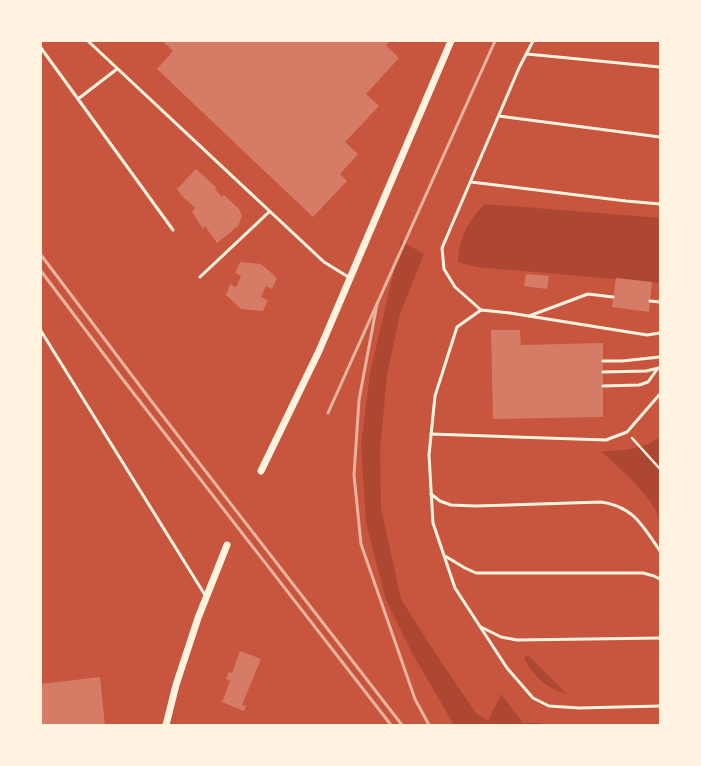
<svg xmlns="http://www.w3.org/2000/svg" width="701" height="766" font-family="'Noto Serif',serif">
	<rect width="100%" height="100%" fill="#c8553d"/>
	<g fill="#ae4732">
		<path d="M485,204L660,218L659,283L476,267L458,262C459,239 468,220 485,204Z"/>
		<polygon points="401,241 424,254 400,314 387,375 380,451 381,508 401,599 435,653 476,713 488,721 501,694 523,723 540,723 543,725 454,725 412,653 386,600 366,523 361,446 370,373"/>
		<path d="M660,437V520C649,492 623,472 601,451C620,451 644,449 660,437Z"/>
		<path d="M529,656L567,694C546,688 536,679 525,660L524,657Z"/>
	</g>
	<g fill="#d67c66">
		<polygon points="162,41 390,41 386,45 399,58 366,94 379,106 345,142 358,154 340,174 347,181 313,217 157,69 173,51"/>
		<polygon points="196,169 216,187 215,189 222,197 224,195 239,209 242,216 238,226 217,243 205,226 203,229 192,212 195,208 181,195 177,189"/>
		<polygon points="240,262 261,264 277,278 272,289 266,286 261,297 268,300 263,311 241,309 226,295 230,284 236,287 241,276 235,273"/>
		<polygon points="526,274 549,276 547,289 524,286"/>
		<polygon points="616,278 652,282 649,312 612,307"/>
		<polygon points="491,330 520,330 521,345 603,343 603,417 493,419"/>
		<polygon points="240,651 261,659 242,705 246,706 244,711 222,702 230,681 226,679 229,672 232,673"/>
		<polygon points="100,677 105,725 41,725 41,684"/>
	</g>
	<g fill="none" stroke-linecap="round" stroke-linejoin="round">
		<polyline stroke="#fff3e0" stroke-width="2.5" points="632,438 660,469"/>
		<g stroke="#fff3e0" stroke-width="3">
			<polyline points="88,41 324,262 350,278"/>
			<polyline points="41,48 173,230"/>
			<polyline points="527,54 660,67"/>
			<polyline points="78,99 117,69"/>
			<polyline points="499,116 660,137"/>
			<polyline points="471,182 626,201 660,204"/>
			<polyline points="200,277 269,212"/>
			<polyline points="650,301 660,302"/>
			<polyline points="481,310 455,287 444,269 442,248 519,68 533,41"/>
			<polyline points="529,316 588,294 613,297"/>
			<polyline points="41,331 205,595"/>
			<polyline points="660,333 647,335 510,313 481,310 457,327 435,396 429,455 433,523 455,588 507,668 533,698 549,706 579,708 660,706"/>
			<polyline points="603,361 622,361 660,357"/>
			<polyline points="603,372 646,371 659,368"/>
			<polyline points="603,386 639,385 648,382 658,368"/>
			<polyline points="431,434 606,440 627,432 660,394"/>
			<path d="M431,494L440,501L451,505L475,506L601,502C634,507 642,525 660,551"/>
			<polyline points="445,556 465,568 476,573 643,573 654,576 660,579"/>
			<polyline points="481,627 501,637 517,640 660,638"/>
		</g>
		<g stroke="#fff3e0" stroke-width="7">
			<polyline points="261,471 319,351 451,41"/>
			<polyline points="166,725 176,685 198,618 227,545"/>
		</g>
		<g stroke="#e9b49f" stroke-width="3">
			<polyline points="41,255 152,402 402,725"/>
			<polyline points="41,271 121,377 391,725"/>
			<polyline points="377,304 359,400 354,475 361,544 415,699 429,725"/>
			<polyline points="328,413 495,41"/>
		</g>
	</g>
	<rect width="701" height="766" fill="none" stroke="#fff3e0" stroke-width="84"/>
</svg>
